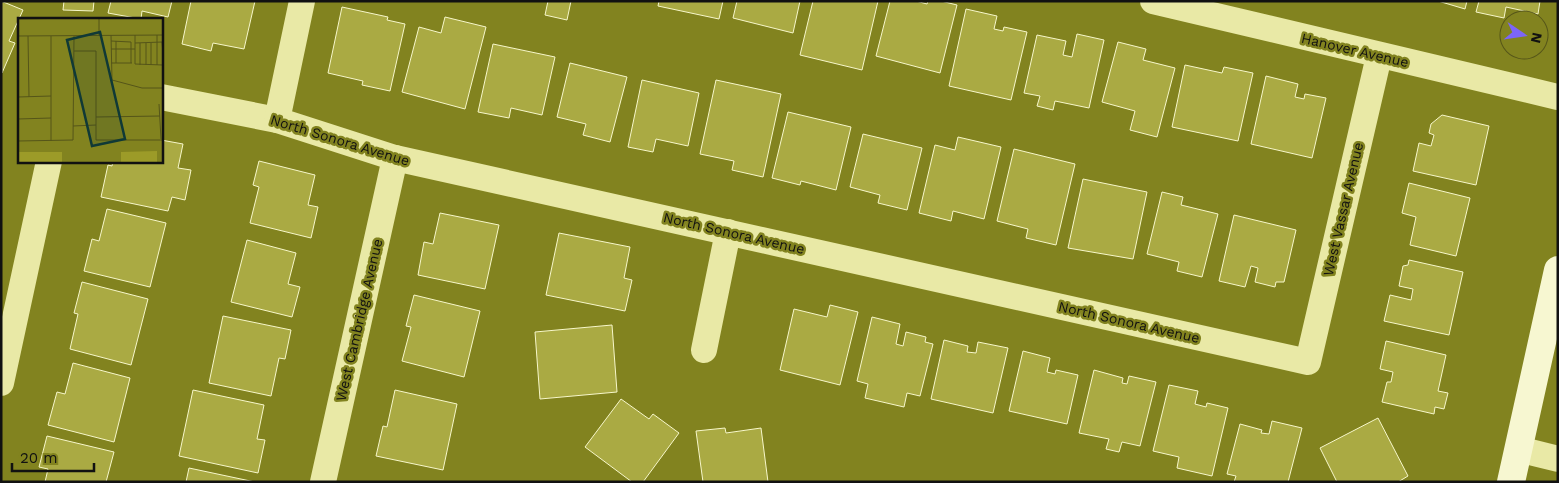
<svg xmlns="http://www.w3.org/2000/svg" width="1559" height="483" font-family="'Work Sans',sans-serif">
	<rect width="100%" height="100%" fill="#82831f"/>
	<g fill="#aaaa43" stroke="#f7f7ca">
		<polygon points="1,1 23,10 9,41 15,43 2,73"/>
		<polygon points="64,1 94,1 93,11 63,10"/>
		<polygon points="111,1 172,1 168,17 142,11 141,19 108,13"/>
		<polygon points="191,1 255,1 244,49 213,43 211,51 182,44"/>
		<polygon points="548,1 571,1 567,20 545,15"/>
		<polygon points="659,1 723,1 719,19 658,6"/>
		<polygon points="737,1 800,1 793,33 733,18"/>
		<polygon points="813,1 878,1 862,70 800,55"/>
		<polygon points="890,1 916,1 927,4 928,1 941,1 957,5 940,73 876,56"/>
		<polygon points="1438,1 1467,1 1465,9"/>
		<polygon points="1479,1 1540,1 1538,14 1506,7 1504,18 1476,12"/>
		<polygon points="342,7 388,17 387,20 405,24 390,91 362,85 363,81 328,73"/>
		<polygon points="966,9 997,16 994,29 1003,31 1004,27 1027,32 1011,100 949,86"/>
		<polygon points="445,17 486,27 465,109 402,92 419,27 441,33"/>
		<polygon points="1077,34 1104,40 1089,108 1055,101 1053,110 1037,106 1040,96 1024,93 1037,35 1066,41 1063,55 1072,57"/>
		<polygon points="1118,42 1146,49 1143,60 1175,68 1157,137 1130,130 1135,111 1102,102"/>
		<polygon points="493,44 555,57 542,115 511,108 509,118 478,112"/>
		<polygon points="570,63 627,77 610,142 583,135 586,124 557,117"/>
		<polygon points="1185,65 1222,73 1224,67 1253,73 1238,141 1172,127"/>
		<polygon points="1266,76 1298,84 1295,97 1304,99 1305,94 1326,98 1312,158 1251,144"/>
		<polygon points="642,80 699,93 688,146 656,139 653,152 628,147"/>
		<polygon points="716,80 781,94 763,177 732,170 734,161 700,154"/>
		<polygon points="788,112 851,127 836,190 801,181 800,185 772,178"/>
		<polygon points="1442,115 1489,126 1476,185 1413,171 1419,143 1431,146 1434,135 1429,133 1431,124"/>
		<polygon points="863,134 922,148 907,210 878,203 880,195 850,187"/>
		<polygon points="958,137 1001,147 984,219 953,211 951,221 919,213 935,145 955,150"/>
		<polygon points="161,140 183,144 178,168 191,170 185,200 172,197 168,211 101,197 108,165 112,166 113,161 161,161"/>
		<polygon points="1014,149 1075,164 1056,245 1026,238 1028,229 997,221"/>
		<polygon points="259,161 315,175 308,205 318,207 311,238 250,223 259,187 253,185"/>
		<polygon points="1083,179 1147,192 1133,259 1068,248"/>
		<polygon points="1409,183 1470,198 1456,256 1410,245 1416,217 1402,213"/>
		<polygon points="1162,192 1183,197 1181,205 1218,214 1202,277 1177,271 1179,262 1147,254"/>
		<polygon points="107,209 166,223 150,287 84,271 92,239 99,241"/>
		<polygon points="440,213 499,225 485,289 418,275 424,242 433,244"/>
		<polygon points="1234,215 1296,230 1284,282 1276,282 1275,287 1255,282 1258,268 1251,266 1245,287 1219,281"/>
		<polygon points="559,233 630,247 624,278 632,280 625,311 546,295"/>
		<polygon points="247,240 296,253 288,284 300,287 292,317 231,302"/>
		<polygon points="1409,260 1463,272 1449,335 1384,321 1390,295 1411,300 1413,289 1399,286 1403,266 1408,265"/>
		<polygon points="82,282 148,299 131,365 70,349 78,314 74,313"/>
		<polygon points="414,295 480,311 464,377 402,361 411,327 406,326"/>
		<polygon points="830,305 858,312 840,385 780,370 794,309 827,317"/>
		<polygon points="223,316 291,330 285,359 279,358 271,396 209,383"/>
		<polygon points="872,317 900,324 896,344 903,346 906,332 926,337 925,342 933,344 920,396 907,393 904,407 865,398 868,384 857,381"/>
		<polygon points="612,325 617,392 540,399 535,332"/>
		<polygon points="944,340 968,346 967,352 976,353 978,342 1008,348 993,413 931,399"/>
		<polygon points="1386,341 1446,355 1438,391 1448,393 1444,409 1435,407 1434,414 1382,402 1387,382 1391,382 1393,372 1380,369"/>
		<polygon points="1023,351 1050,358 1047,372 1055,374 1056,370 1078,375 1067,424 1009,411"/>
		<polygon points="73,363 130,378 114,442 48,425 57,392 65,394"/>
		<polygon points="1094,370 1123,378 1122,383 1127,384 1129,376 1156,382 1140,446 1122,442 1119,452 1106,449 1109,439 1079,433"/>
		<polygon points="1169,385 1198,391 1195,404 1206,407 1207,403 1228,408 1212,476 1177,468 1179,457 1153,451"/>
		<polygon points="193,390 264,405 257,439 265,440 258,473 179,456"/>
		<polygon points="395,390 457,404 443,470 376,456 383,426 387,427"/>
		<polygon points="621,399 649,419 653,414 679,433 643,482 632,482 585,447"/>
		<polygon points="1378,418 1408,476 1398,482 1337,482 1320,448"/>
		<polygon points="1272,421 1302,428 1288,482 1234,482 1236,476 1227,474 1240,424 1262,430 1261,433 1269,434"/>
		<polygon points="725,428 726,433 761,428 768,482 703,482 696,431"/>
		<polygon points="47,436 114,452 106,482 45,482 48,469 39,467"/>
		<polygon points="189,468 255,482 186,482"/>
	</g>
	<g fill="none" stroke-linecap="round" stroke-linejoin="round">
		<g stroke="#e9e9a6" stroke-width="26">
			<polyline points="1153,1 1558,97"/>
			<polyline points="161,97 277,120 395,158 1308,362 1379,56"/>
			<polyline points="277,120 302,1"/>
			<polyline points="704,350 728,232"/>
			<polyline points="1,383 49,161"/>
			<polyline points="1518,449 1558,459"/>
			<polyline points="323,482 395,158"/>
		</g>
		<polyline stroke="#f7f7d1" stroke-width="28" points="1511,482 1558,270"/>
	</g>
	<g text-anchor="middle" stroke-width="5" stroke-linejoin="round" paint-order="stroke">
		<g font-size="14" fill="#111" stroke="#82831f">
			<text transform="translate(1355 50) rotate(13)" y="5">Hanover Avenue</text>
			<text transform="translate(340 140) rotate(17)" y="5">North Sonora Avenue</text>
			<text transform="translate(1343 209) rotate(-77)" y="5">West Vassar Avenue</text>
			<text transform="translate(734 233) rotate(13)" y="5">North Sonora Avenue</text>
			<text transform="translate(359 320) rotate(-77)" y="5">West Cambridge Avenue</text>
			<text transform="translate(1129 322) rotate(13)" y="5">North Sonora Avenue</text>
		</g>
	</g>
	<g transform="translate(18 18)">
		<rect width="145" height="145" fill="#82831f"/>
		<path d="M139,133V145H103V134ZM0,134H44V145H0Z" fill="#9c9b28"/>
		<path fill="none" stroke="#555519" stroke-width="1" d="M81,0H144M81,0V18M0,1L58,0M93,17L94,62L124,70H145M117,17V46L145,47M0,18L145,17M10,18L11,79M93,23L113,24V45M98,23V45M117,25L144,24L145,36M122,25V47M128,25V47M133,25V47M93,31H117M56,33H78V122H145M93,45H114M139,47V17M0,79L33,78M141,86L143,121M78,99L142,98M0,101L33,100M55,108L78,107M0,123L55,122L56,18M33,123V18"/>
		<path fill="#103936" fill-opacity="0.15" stroke="#103936" stroke-width="2.5" d="M82,14L107,121L74,128L49,22Z"/>
		<rect width="145" height="145" fill="none" stroke="#111" stroke-width="2.5"/>
	</g>
	<rect width="1559" height="483" fill="none" stroke="#111111" stroke-width="5"/>
	<g transform="translate(1524 35) rotate(103)"><circle r="24" fill="#82831f" stroke="#555519"/>
	<path d="M0-4L9 19L0 12L-9 19Z" fill="#7c65f8"/>
	<text y="-8" font-size="14" font-weight="bold" text-anchor="middle" fill="#111111">N</text>
	</g>
	<path d="M12 463v8h82v-8" fill="none" stroke="#111111" stroke-width="2.5"/>
	<text x="20" y="463" font-size="15" fill="#111111" stroke="#82831f" stroke-width="4" paint-order="stroke">20 m</text>
</svg>
